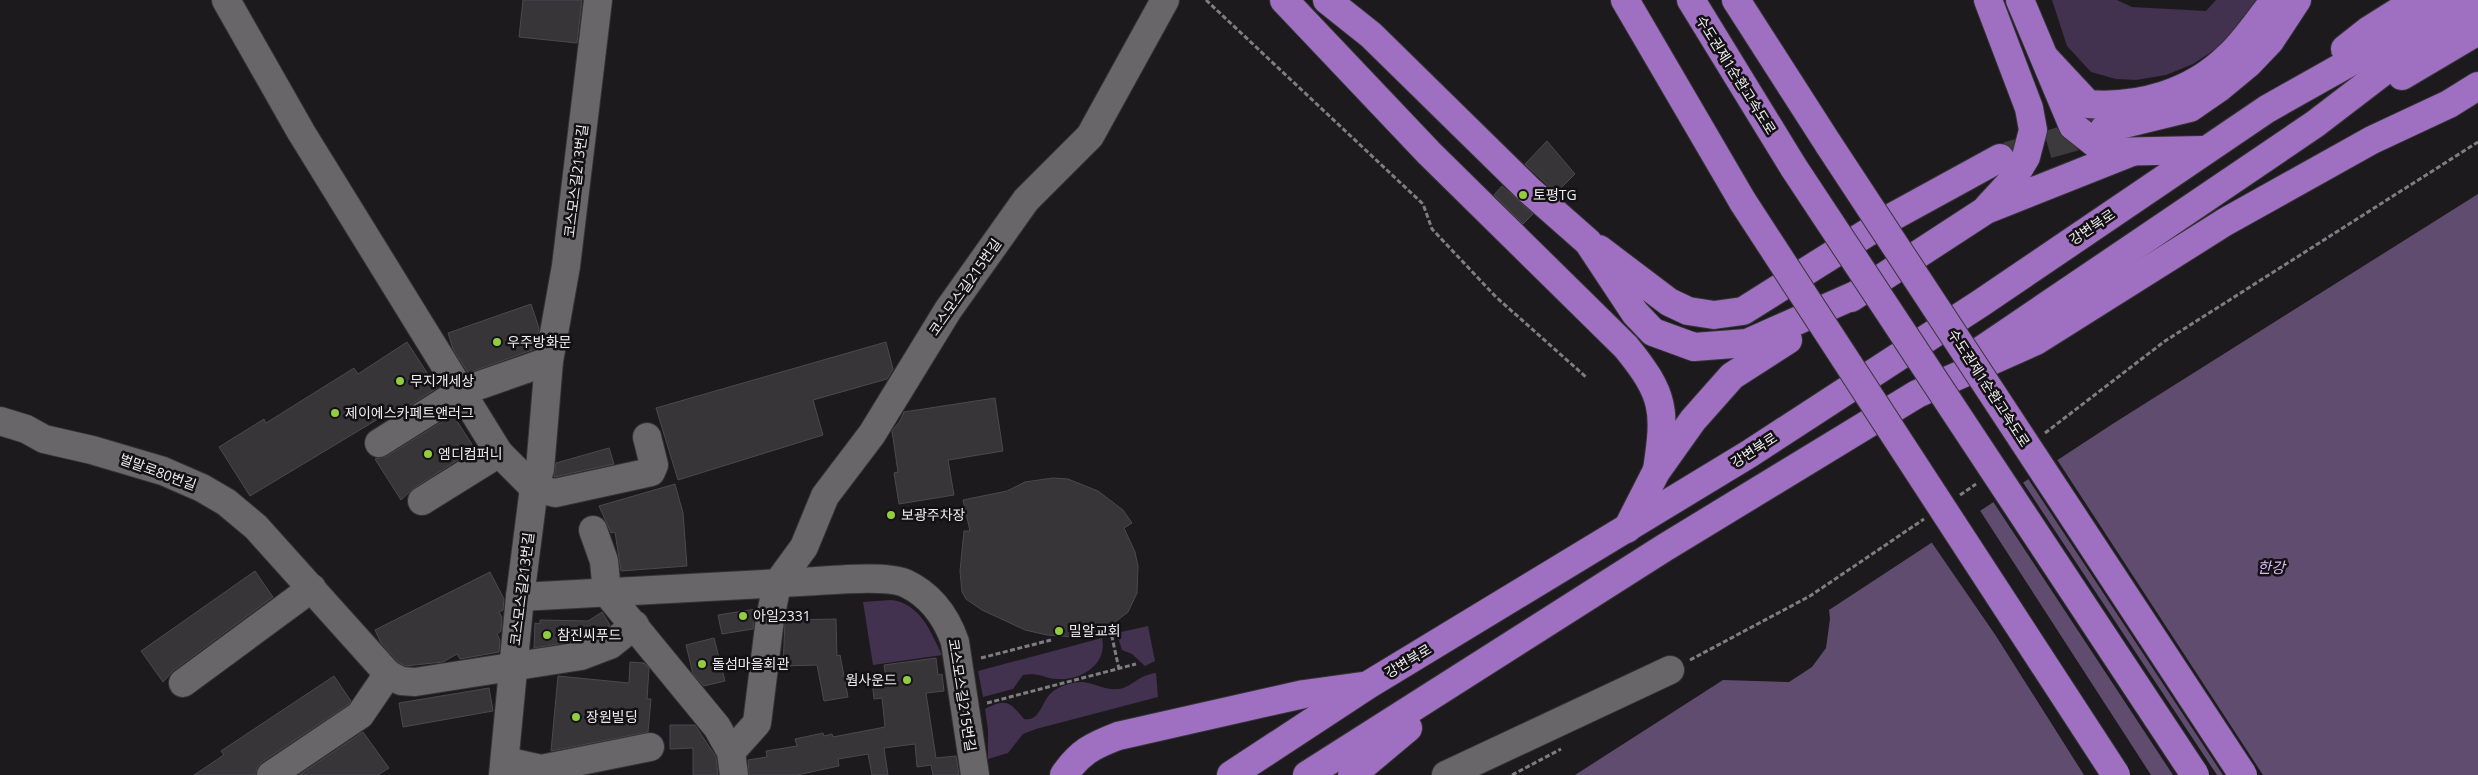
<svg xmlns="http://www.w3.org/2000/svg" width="2478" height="775" font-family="'Open Sans','Noto Sans KR',sans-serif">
	<rect width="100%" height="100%" fill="#1c1a1d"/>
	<g fill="#433150">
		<polygon points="2052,0 2117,0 2132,7 2206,11 2216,0 2265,0 2226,42 2193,64 2166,75 2136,80 2116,79 2091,72 2067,46"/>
		<path d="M891,600C920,603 931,632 942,655L873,665L863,602Z"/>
		<polygon points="1148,626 1155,661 1145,666 1132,654 1122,650 1118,637 1121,632"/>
		<path d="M1102,638C1108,664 1081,681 1057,679C1042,678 1040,672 1023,675L1013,689L983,697L978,671Z"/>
		<path d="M1156,673L1158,697L1036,729L1023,734L1008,753L988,759V730L985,709C1006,698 1010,702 1024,719C1042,722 1041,698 1055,690C1063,685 1078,680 1088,683C1098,685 1106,690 1118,689C1132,688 1137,675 1156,673Z"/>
	</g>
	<polygon fill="#5f4c6e" points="2478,194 2478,775 1575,775 1723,680 1789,682 1812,667 1826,648 1830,619 1829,610 2114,423"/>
	<g fill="#1c1a1d">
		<polygon points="2056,458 2263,775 2223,775 2027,477"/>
		<polygon points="2022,481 2217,775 2173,775 1992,500"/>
		<polygon points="1979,509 2151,775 2084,775 1996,636 1930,540"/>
	</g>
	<g fill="#373538" stroke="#4b494c">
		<polygon points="523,0 582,0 577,43 519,37"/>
		<polygon points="1547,141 1575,174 1556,193 1525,164"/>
		<polygon points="1502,186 1533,214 1523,224 1494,195"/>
		<polygon points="531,304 539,328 535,349 468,373 453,349 448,333"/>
		<polygon points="407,342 437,388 391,417 388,413 250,496 219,447 264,419 266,423 354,368 358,374"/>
		<polygon points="886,342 893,369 887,379 813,400 823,435 678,480 656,408"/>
		<polygon points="995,398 1003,451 948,460 954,495 899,504 894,473 898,472 892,431 900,421 904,412"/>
		<polygon points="453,415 475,449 414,488 401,500 375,459 387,456"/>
		<polygon points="609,448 614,464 554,477 556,463"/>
		<polygon points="1053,478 1068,479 1098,491 1123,510 1132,523 1124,528 1135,552 1138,566 1137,593 1128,612 1101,633 1073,637 1047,635 1025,630 982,610 966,599 962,592 960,571 964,531 970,531 963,500 1007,491 1025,482"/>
		<polygon points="675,484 683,513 687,566 621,571 615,532 611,533 599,506"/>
		<polygon points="255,571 273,597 174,670 163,682 141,651"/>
		<polygon points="490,572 504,599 503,610 499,612 502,617 501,631 497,634 500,640 499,652 460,659 457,654 443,662 405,666 398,662 381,643 375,630"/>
		<polygon points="756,609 753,629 722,634 718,615"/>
		<polygon points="602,612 610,625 602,631 577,641 534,648 535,623 540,624 540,620 588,621"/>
		<polygon points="836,619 837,656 840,655 848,697 824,701 817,665 783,666 785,622 786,620"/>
		<polygon points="714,638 725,681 704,686 693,674 686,645"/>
		<polygon points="936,658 938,675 942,674 944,691 926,693 936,758 956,756 959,775 933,775 931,765 917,767 915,744 884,748 888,775 872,775 868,754 838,759 839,766 797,775 749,775 748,760 767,757 766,751 797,746 795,739 823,733 824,736 832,734 833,737 885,727 882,698 874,699 872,680 886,678 884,665"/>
		<polygon points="630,662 644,663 649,668 647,699 651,699 648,732 551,751 558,676 629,683"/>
		<polygon points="334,676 351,701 349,704 262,762 257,768 256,775 194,775 224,755 221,751"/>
		<polygon points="489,688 493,711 403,727 399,703"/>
		<polygon points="670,725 695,725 716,757 718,775 693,775 693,748 670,749"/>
		<polygon points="363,732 389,768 378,775 299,775"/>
	</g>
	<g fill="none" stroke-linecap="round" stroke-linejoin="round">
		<polyline stroke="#3c3a3c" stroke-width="28" stroke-dasharray="28 14" stroke-linecap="butt" points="2007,156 2103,129"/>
		<g stroke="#353435" stroke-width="30">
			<g id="minor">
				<polyline points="226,0 301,132 499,453 534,488 555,493 651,472 654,465 647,437"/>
				<polyline points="0,421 26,429 44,439 92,450 163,471 202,488 226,502 256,527 388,674 401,681 415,682 581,656 610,645 635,625"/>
				<polyline points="379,443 460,392 549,361"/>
				<polyline points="422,501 499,453"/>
				<polyline points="593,530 604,561 607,593 717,727 731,752 734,775"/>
				<path d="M520,597C614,592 707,587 800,582C825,581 884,574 905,583C931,595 946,616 955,642L975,775"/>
				<polyline points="183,683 312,588"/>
				<polyline points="731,752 757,723 770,619 777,584 804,547 825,496 872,434 948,310 1026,200 1090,136 1165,0"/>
				<polyline points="505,761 541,769 650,747"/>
				<polyline points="271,775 360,715 388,674"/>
				<polyline points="503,775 520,597 534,488 540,469 549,361 566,266 598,0"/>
				<polyline points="1446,775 1670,670"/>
			</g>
		</g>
		<g stroke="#353435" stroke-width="30">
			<g id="highway">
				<path d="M1284,0L1429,153L1626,347C1665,395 1666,410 1657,470"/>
				<polyline points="1327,0 1371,35 1529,190 1588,242 1635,313 1653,332 1694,347 1747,343 1853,296"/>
				<polyline points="1625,0 1743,202"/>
				<polyline points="1691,0 1794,168"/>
				<polyline points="1736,0 1829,145"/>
				<polyline points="1988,0 2029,108 2033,130 2026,157 2011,182 1988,207"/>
				<polyline points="2020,0 2073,126 2106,152 2203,150"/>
				<polyline points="2345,49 2369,30 2417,0"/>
				<path d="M2046,59L2088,104C2139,108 2192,93 2229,56C2246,40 2260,18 2275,0"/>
				<polyline points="2402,76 2478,31"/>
				<polyline points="2104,129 2190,108 2219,88 2248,64 2270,41 2297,0"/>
				<polyline points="1599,249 1669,302 1688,311 1714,315 1743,311 1894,216 2000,158"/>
				<polyline points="1851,298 1986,210 2132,152"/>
				<polyline points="1977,353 2315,124 2426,39 2478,4"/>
				<polyline points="1627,529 1656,472 1693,420 1732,376 1788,340"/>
				<path d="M1064,775C1080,752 1092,746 1118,736L1304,694L1362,686"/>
				<polyline points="1231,775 1368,685 1749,454 1981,303 2267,109 2370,51 2456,0"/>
				<polyline points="1307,775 1664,548 1917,394 2036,341 2225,222 2372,140 2449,104 2478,86"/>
				<polyline points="1352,775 1408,728"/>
			</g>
		</g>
		<g stroke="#7f7d80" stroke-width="3" stroke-dasharray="5 2.5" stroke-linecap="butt">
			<polyline points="1206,0 1423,204 1432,229 1496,297 1586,377"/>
			<polyline points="2045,433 2165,341 2478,142"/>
			<polyline points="1960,495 1976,484"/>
			<polyline points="1110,628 1119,669"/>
			<polyline points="981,658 1051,640"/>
			<polyline points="1690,660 1810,596 1924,519"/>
			<polyline points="987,703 1136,664"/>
			<polyline points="1512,775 1561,749"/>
		</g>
		<use href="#minor" stroke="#686669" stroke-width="28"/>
		<use href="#highway" stroke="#9f6fc1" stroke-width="28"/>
		<g stroke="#353435" stroke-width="30" stroke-linecap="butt">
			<g id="highway-bridge">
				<polyline points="1829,145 2243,775"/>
				<polyline points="1794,168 2195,775"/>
				<polyline points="1743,202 2116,775"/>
			</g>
		</g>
		<use href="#highway-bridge" stroke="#9f6fc1" stroke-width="28"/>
	</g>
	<g fill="#91cd3f" stroke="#131114" stroke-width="2">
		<circle cx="1523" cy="195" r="5"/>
		<circle cx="497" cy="342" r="5"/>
		<circle cx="400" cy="381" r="5"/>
		<circle cx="335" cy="413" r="5"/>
		<circle cx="428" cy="454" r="5"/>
		<circle cx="891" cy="515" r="5"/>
		<circle cx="743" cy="616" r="5"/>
		<circle cx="1059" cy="631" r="5"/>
		<circle cx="547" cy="635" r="5"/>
		<circle cx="702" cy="664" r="5"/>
		<circle cx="907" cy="680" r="5"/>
		<circle cx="576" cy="717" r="5"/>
	</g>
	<g text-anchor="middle" stroke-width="5" stroke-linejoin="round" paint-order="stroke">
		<g font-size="14" fill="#eeecef" stroke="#131114">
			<text transform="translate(1736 75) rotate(58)" y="5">수도권제1순환고속도로</text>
			<text transform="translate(576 181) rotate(-83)" y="5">코스모스길213번길</text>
			<text transform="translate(2092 227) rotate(-34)" y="5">강변북로</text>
			<text transform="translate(965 287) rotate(-55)" y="5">코스모스길215번길</text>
			<text transform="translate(1989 388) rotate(57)" y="5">수도권제1순환고속도로</text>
			<text transform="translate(1754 450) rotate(-33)" y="5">강변북로</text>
			<text transform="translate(158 472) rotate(20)" y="5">벌말로80번길</text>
			<text transform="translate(522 589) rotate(-83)" y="5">코스모스길213번길</text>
			<text transform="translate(1408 661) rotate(-31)" y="5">강변북로</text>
			<text transform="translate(962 695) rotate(81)" y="5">코스모스길215번길</text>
		</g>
		<g font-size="14" fill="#eeecef" stroke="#131114" text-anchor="start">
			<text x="1533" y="200">토평TG</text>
			<text x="507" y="347">우주방화문</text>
			<text x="410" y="386">무지개세상</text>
			<text x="345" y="418">제이에스카페트앤러그</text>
			<text x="438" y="459">엠디컴퍼니</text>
			<text x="901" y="520">보광주차장</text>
			<text x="753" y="621">아일2331</text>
			<text x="1069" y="636">밀알교회</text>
			<text x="557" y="640">참진씨푸드</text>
			<text x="712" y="669">돌섬마을회관</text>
			<text x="897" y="685" text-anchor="end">웜사운드</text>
			<text x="586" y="722">장원빌딩</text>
		</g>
		<g font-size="15" font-style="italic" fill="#d9b8f4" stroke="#131114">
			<text x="2271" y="573">한강</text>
		</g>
	</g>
</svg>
